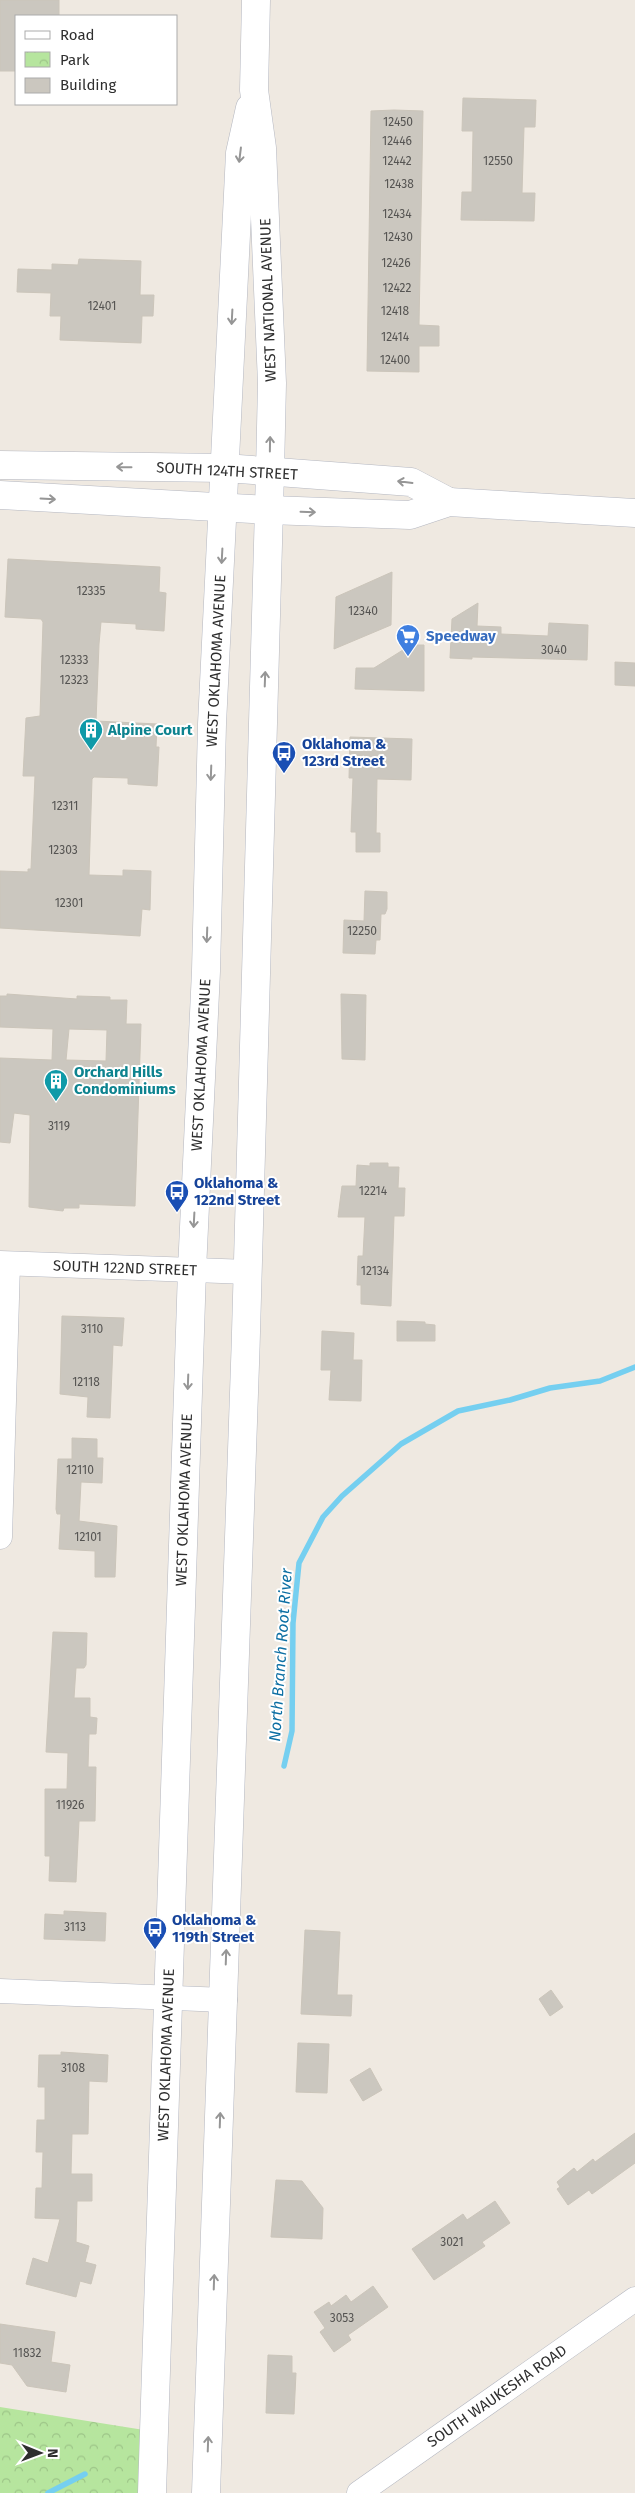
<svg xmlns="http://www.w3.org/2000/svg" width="635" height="2493" font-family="'Fira Sans',sans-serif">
	<defs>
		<pattern id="park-crowns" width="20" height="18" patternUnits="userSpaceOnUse" patternTransform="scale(1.25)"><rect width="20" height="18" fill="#b6e59e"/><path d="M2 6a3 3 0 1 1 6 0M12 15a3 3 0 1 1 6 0" fill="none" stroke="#9dc588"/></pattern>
	</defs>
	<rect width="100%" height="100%" fill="#efe9e1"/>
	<polygon fill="url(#park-crowns)" points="0,2407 144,2430 141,2493 0,2493"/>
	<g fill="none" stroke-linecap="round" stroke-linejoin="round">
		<g stroke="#75cff0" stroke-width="5.5">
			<polyline points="284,1766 292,1731 293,1623 299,1563 323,1517 342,1496 401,1444 458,1411 510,1400 550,1388 600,1381 635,1367"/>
			<polyline points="48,2493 85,2474"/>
		</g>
	</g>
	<g fill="#cbc7bf" stroke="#cbc5ba" fill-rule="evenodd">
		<polygon points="0,0 59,0 59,16 16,16 16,71 0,71"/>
		<polygon points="463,98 536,100 535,127 524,127 522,193 535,193 534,221 461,220 462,192 472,192 473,131 462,131"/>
		<polygon points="394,110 423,111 419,325 439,326 439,346 419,346 419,372 367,371 371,111"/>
		<polygon points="79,259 141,261 140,295 154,295 153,316 142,316 141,343 60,340 61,316 50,316 51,293 17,292 18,269 52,270 52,264 78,265"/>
		<polygon points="8,559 160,567 159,592 166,593 164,631 136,629 136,624 101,622 99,644 96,721 157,724 156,747 159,747 157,786 128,784 128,778 94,777 92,779 89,875 123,876 123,870 151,871 150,910 142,909 140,936 0,928 0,871 28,872 28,869 31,869 35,776 23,776 26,718 40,716 43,622 41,619 5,617"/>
		<polygon points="392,572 391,625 334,649 336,597"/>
		<polygon points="478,603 477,626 501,627 501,634 548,636 549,623 588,625 587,660 472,657 472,659 450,658 452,619"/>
		<polygon points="411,645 424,645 424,691 355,689 356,668 374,668"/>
		<polygon points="615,662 635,663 635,686 615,685"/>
		<polygon points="350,737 412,739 411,780 377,779 376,833 380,833 380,852 356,852 356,832 351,832 353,778 349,778"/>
		<polygon points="365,891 387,892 387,909 385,914 381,914 380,940 376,940 375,954 343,953 344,920 364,921"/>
		<path d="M7,994L77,999V996L110,997V1000H127L126,1024H141L135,1206L79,1204V1208H64L63,1211L29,1207L30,1115L14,1113L10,1143L0,1142V1058L52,1060L53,1029L0,1027V996H7ZM69,1029L107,1030L106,1061L66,1060Z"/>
		<polygon points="341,994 366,995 365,1060 342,1059"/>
		<polygon points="370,1163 388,1163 388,1167 399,1167 398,1188 405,1188 404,1216 394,1216 391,1306 361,1304 361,1285 357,1285 358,1256 363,1256 365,1217 338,1217 342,1186 356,1186 357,1165 370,1166"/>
		<polygon points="62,1316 124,1318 122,1346 113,1345 110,1418 87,1417 88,1397 60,1394"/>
		<polygon points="397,1321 425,1322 425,1324 435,1325 435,1341 397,1341"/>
		<polygon points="322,1331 354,1333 353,1360 362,1360 361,1401 329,1400 331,1370 321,1370"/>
		<polygon points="72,1438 97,1439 97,1458 103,1458 102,1483 81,1482 79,1521 117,1526 115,1577 95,1577 95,1551 59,1549 61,1514 57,1514 56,1509 58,1459 72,1459"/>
		<polygon points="53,1632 87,1633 86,1665 84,1668 76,1668 74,1698 90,1698 90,1717 97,1718 96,1734 89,1734 88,1767 96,1767 95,1821 79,1821 76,1882 49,1881 50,1856 45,1856 45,1789 67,1789 68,1753 46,1752"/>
		<polygon points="64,1911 106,1913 105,1941 44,1939 45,1914 64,1915"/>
		<polygon points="305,1930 340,1932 337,1995 352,1995 351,2016 301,2014"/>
		<polygon points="551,1990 563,2007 550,2016 539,1999"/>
		<polygon points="298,2043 329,2044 327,2093 296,2092"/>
		<polygon points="61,2052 108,2055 107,2082 89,2081 88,2134 72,2134 71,2174 92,2174 92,2201 77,2201 76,2242 89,2246 85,2262 96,2265 91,2284 80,2281 76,2297 26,2284 33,2258 48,2263 60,2219 35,2218 36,2188 42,2188 43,2152 36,2152 37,2120 45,2120 45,2087 38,2087 39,2055 61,2055"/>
		<polygon points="370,2068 382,2090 363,2101 350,2080"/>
		<polygon points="635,2133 635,2163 592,2194 589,2190 568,2205 557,2189 560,2187 557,2182 574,2168 577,2172 593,2159 595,2162"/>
		<polygon points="276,2180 302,2181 323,2208 322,2239 271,2237"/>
		<polygon points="495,2201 510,2223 482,2242 485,2246 434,2280 412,2249 463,2214 467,2220"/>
		<polygon points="373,2286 388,2307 348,2335 351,2340 334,2352 320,2332 325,2328 314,2312 329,2302 331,2306 346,2295 351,2302"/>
		<polygon points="0,2324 55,2332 51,2362 70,2365 66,2392 27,2386 12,2365 0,2363"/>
		<polygon points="268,2355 292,2356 292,2373 296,2373 294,2414 266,2413"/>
	</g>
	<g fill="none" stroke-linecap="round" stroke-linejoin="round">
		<g stroke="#b4b7c1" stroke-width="25">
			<g id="street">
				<polyline points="0,1263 249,1272"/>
				<polyline points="0,1537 8,1264"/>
				<polyline points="0,1991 225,2000"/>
				<polyline points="359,2493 635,2299"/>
			</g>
		</g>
		<g stroke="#b4b7c1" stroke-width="29">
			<g id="secondary">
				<polyline points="0,465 225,468 411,482 449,502"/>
				<polyline points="0,495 269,510 410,515 449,502 635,513"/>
				<polyline points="152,2493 192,1270 206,971 212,724 240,153 250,108"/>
				<path d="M206,2493C232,1819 253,1146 270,472L272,383L262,148L254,90L256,0"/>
			</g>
		</g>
		<use href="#street" stroke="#fff" stroke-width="24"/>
		<use href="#secondary" stroke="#fff" stroke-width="28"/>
	</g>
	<defs><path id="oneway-shaft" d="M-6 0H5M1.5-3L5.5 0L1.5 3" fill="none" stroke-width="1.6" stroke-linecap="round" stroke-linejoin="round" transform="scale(1.25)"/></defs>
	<g stroke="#969696">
		<use href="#oneway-shaft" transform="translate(240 155) rotate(97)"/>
		<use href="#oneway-shaft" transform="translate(232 317) rotate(93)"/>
		<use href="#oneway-shaft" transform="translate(270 444) rotate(-89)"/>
		<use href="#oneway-shaft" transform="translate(124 467) rotate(-179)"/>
		<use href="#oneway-shaft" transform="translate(405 482) rotate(-173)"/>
		<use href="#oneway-shaft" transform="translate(48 499) rotate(3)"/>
		<use href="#oneway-shaft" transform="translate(308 512) rotate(2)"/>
		<use href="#oneway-shaft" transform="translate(222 556) rotate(93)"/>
		<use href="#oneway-shaft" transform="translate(265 679) rotate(-88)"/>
		<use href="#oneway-shaft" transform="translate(211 773) rotate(92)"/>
		<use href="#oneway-shaft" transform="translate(207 935) rotate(92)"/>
		<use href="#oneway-shaft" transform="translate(194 1220) rotate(93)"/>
		<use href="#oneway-shaft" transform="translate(188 1382) rotate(92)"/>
		<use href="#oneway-shaft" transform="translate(226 1957) rotate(-88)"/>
		<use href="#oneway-shaft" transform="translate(220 2120) rotate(-88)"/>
		<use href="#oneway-shaft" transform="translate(214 2282) rotate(-88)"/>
		<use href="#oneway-shaft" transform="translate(208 2444) rotate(-88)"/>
	</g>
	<defs>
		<g id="supermarket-pin" transform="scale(1.25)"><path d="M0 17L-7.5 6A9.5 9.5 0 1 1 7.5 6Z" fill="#3f7fe0" stroke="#fff"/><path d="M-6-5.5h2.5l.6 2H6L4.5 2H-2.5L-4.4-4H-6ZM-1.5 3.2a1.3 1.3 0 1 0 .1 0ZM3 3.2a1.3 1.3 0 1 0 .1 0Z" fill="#fff"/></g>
		<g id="building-pin" transform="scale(1.25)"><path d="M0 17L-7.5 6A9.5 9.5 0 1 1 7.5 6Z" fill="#0f9aa8" stroke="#fff"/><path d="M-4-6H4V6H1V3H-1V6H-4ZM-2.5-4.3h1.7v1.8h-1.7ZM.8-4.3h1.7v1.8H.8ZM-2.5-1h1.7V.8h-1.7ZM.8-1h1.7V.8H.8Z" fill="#fff"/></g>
		<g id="bus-pin" transform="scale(1.25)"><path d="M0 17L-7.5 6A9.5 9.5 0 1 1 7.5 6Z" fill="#1a4fb4" stroke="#fff"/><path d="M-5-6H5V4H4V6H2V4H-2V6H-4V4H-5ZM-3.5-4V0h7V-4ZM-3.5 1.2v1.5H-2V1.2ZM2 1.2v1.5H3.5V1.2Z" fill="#fff"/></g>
	</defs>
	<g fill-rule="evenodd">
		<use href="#supermarket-pin" x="408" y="636"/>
		<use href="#building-pin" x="91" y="730"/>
		<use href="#bus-pin" x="284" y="753"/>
		<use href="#building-pin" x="56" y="1081"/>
		<use href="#bus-pin" x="177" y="1192"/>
		<use href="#bus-pin" x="155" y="1929"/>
	</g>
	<g text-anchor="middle" stroke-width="4" stroke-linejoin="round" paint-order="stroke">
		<g font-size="12" fill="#555452">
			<text x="398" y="126">12450</text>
			<text x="397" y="145">12446</text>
			<text x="397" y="165">12442</text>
			<text x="498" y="165">12550</text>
			<text x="399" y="188">12438</text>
			<text x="397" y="218">12434</text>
			<text x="398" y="241">12430</text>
			<text x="396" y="267">12426</text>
			<text x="397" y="292">12422</text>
			<text x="102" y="310">12401</text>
			<text x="395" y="315">12418</text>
			<text x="395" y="341">12414</text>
			<text x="395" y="364">12400</text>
			<text x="91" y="595">12335</text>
			<text x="363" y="615">12340</text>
			<text x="554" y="654">3040</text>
			<text x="74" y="664">12333</text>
			<text x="74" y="684">12323</text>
			<text x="65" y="810">12311</text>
			<text x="63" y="854">12303</text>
			<text x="69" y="907">12301</text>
			<text x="362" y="935">12250</text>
			<text x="59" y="1130">3119</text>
			<text x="373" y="1195">12214</text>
			<text x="375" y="1275">12134</text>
			<text x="92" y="1333">3110</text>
			<text x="86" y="1386">12118</text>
			<text x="80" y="1474">12110</text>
			<text x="88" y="1541">12101</text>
			<text x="70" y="1809">11926</text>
			<text x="75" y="1931">3113</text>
			<text x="73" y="2072">3108</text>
			<text x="452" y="2246">3021</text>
			<text x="342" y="2322">3053</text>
			<text x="27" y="2357">11832</text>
		</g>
		<g font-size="15" fill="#2e2e2e" stroke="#fff">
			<text transform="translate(268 300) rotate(-92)" y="5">WEST NATIONAL AVENUE</text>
			<text transform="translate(227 471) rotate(3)" y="5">SOUTH 124TH STREET</text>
			<text transform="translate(216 661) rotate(-87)" y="5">WEST OKLAHOMA AVENUE</text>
			<text transform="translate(201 1065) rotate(-87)" y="5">WEST OKLAHOMA AVENUE</text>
			<text transform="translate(125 1268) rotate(2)" y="5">SOUTH 122ND STREET</text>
			<text transform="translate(184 1500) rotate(-88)" y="5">WEST OKLAHOMA AVENUE</text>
			<text transform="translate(166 2055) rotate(-88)" y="5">WEST OKLAHOMA AVENUE</text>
			<text transform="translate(497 2396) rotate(-35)" y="5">SOUTH WAUKESHA ROAD</text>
		</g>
		<g font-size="15" font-weight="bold" fill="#366cbe" stroke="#fff" text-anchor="start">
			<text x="426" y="641">Speedway</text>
		</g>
		<g font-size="15" font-weight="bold" fill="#0d838f" stroke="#fff" text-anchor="start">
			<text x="108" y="735">Alpine Court</text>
			<text x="74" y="1077">Orchard Hills<tspan x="74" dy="17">Condominiums</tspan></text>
		</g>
		<g font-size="15" font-weight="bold" fill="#164399" stroke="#fff" text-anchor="start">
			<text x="302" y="749">Oklahoma &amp;<tspan x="302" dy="17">123rd Street</tspan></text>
			<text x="194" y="1188">Oklahoma &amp;<tspan x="194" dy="17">122nd Street</tspan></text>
			<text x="172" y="1925">Oklahoma &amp;<tspan x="172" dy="17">119th Street</tspan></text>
		</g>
		<g font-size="16" font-style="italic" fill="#0d6fa3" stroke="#fff">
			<text transform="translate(280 1655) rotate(-86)" y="6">North Branch Root River</text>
		</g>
	</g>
	<rect x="15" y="15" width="162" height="90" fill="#ffffff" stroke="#ababab"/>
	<rect x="25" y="31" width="25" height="8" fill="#ffffff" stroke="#ababab"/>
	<text x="60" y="40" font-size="15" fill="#2e2e2e">Road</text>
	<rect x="25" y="52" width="25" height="15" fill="url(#park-crowns)" stroke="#ababab"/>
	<text x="60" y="65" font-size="15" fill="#2e2e2e">Park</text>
	<rect x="25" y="78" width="25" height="15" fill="#cbc7bf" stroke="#ababab"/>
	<text x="60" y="90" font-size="15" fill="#2e2e2e">Building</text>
	<g transform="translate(40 2453) rotate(91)" stroke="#ffffff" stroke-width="4" paint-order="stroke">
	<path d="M0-4L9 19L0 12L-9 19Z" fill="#2e2e2e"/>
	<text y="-8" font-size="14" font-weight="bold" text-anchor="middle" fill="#2e2e2e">N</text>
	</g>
</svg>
